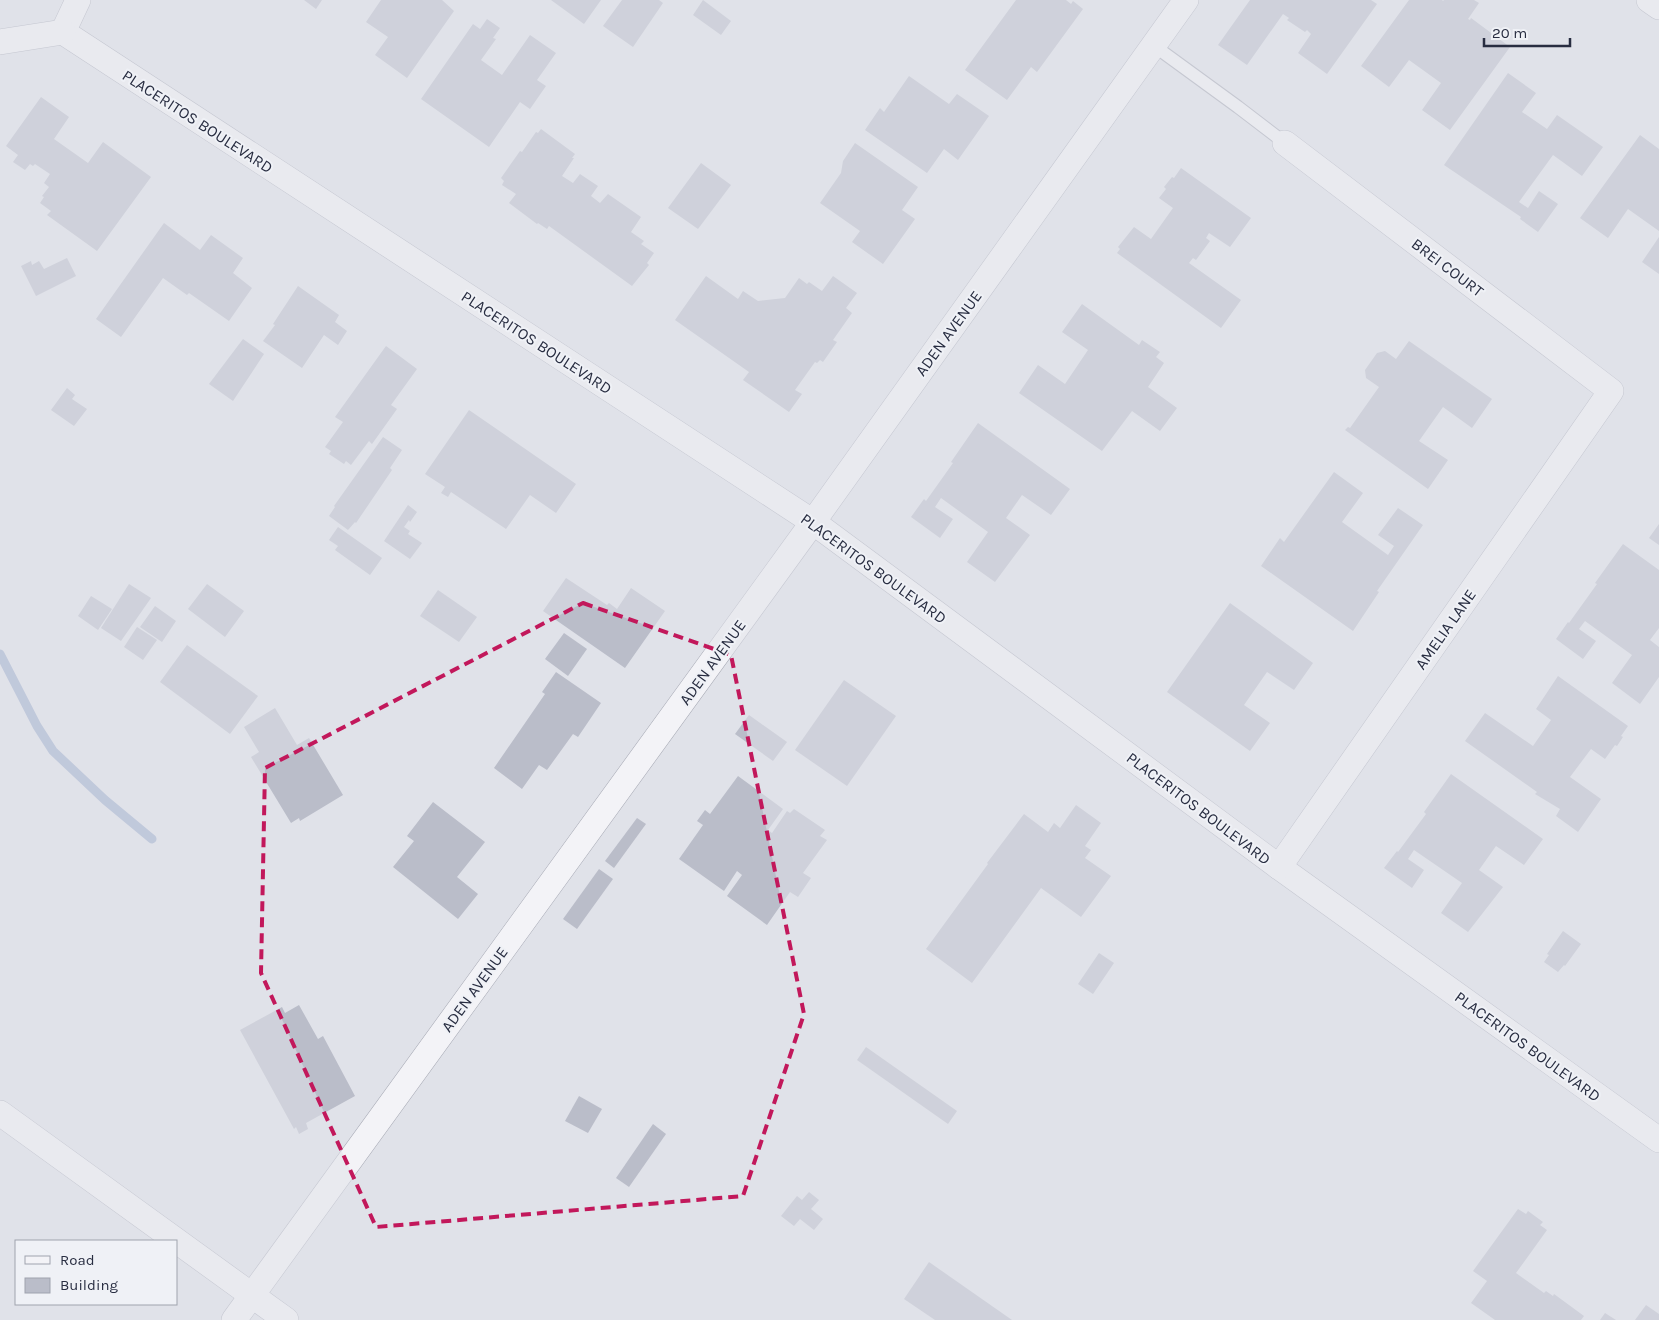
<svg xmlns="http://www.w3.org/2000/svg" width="1659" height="1320" font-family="Karla,sans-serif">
	<rect width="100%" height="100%" fill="#e0e2e9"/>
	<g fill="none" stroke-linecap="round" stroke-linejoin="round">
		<polyline stroke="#9aaaca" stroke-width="9" points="0,654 37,726 53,751 105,800 152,839"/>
	</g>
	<g fill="#babdc9">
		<polygon points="304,0 322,0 316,9"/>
		<polygon points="381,0 442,0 454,11 407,78 375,55 388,37 366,22"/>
		<polygon points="551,0 601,0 584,24"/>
		<polygon points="622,0 659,0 663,3 633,47 603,26"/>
		<polygon points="703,0 731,21 721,35 693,15"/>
		<polygon points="1016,0 1066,0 1071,4 1073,1 1083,9 1037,72 1031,67 1007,100 965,70"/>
		<polygon points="1250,0 1371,0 1377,4 1327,74 1298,53 1311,34 1307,30 1305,32 1287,20 1289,18 1283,14 1247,65 1218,45"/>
		<polygon points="1409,0 1442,0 1443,1 1444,0 1474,0 1479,3 1468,19 1470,20 1471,18 1510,47 1450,130 1422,110 1441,83 1409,60 1389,87 1361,66"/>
		<polygon points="487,19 500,28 493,38 496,39 481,60 502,75 530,35 556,53 537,80 546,86 530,109 520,102 489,147 421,99 473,24 480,29"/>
		<polygon points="1508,73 1536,93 1522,112 1547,129 1557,115 1603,147 1582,176 1553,155 1519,202 1528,208 1539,191 1558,204 1538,232 1520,219 1521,217 1444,165"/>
		<polygon points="909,76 949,104 957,94 989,116 958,160 944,149 927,173 865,130 880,108 884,112"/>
		<polygon points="41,97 69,117 54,139 88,163 103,142 151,177 97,251 47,215 51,211 40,203 44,197 42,196 49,187 44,183 50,174 35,164 33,166 30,164 25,170 13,162 18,155 6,146"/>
		<polygon points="541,129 575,154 572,158 574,158 562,176 573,183 580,174 598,186 591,196 600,203 608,194 641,217 631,232 644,241 641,244 654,253 647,263 649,265 632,286 549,226 547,229 538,223 537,224 509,203 516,194 502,185 504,181 501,178 520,151 522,152 536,132 538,133"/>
		<polygon points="1640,135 1659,149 1659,231 1628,209 1608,238 1580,218"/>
		<polygon points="855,143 918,187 902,210 915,219 883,264 852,242 860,231 820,203 841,173 843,161"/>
		<polygon points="701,163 731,185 698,229 668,208"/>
		<polygon points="1181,168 1251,218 1230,247 1209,233 1206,238 1210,241 1196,260 1193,258 1189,263 1241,300 1221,328 1117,253 1120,249 1118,247 1134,227 1151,239 1173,208 1159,198 1166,189 1164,187 1172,177 1174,178"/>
		<polygon points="164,223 200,250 211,235 243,258 233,273 252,288 229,321 189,293 187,295 163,278 121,337 96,319"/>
		<polygon points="1659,237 1659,274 1642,262"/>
		<polygon points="67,258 76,276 36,296 21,266 31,261 32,265 39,261 44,269"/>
		<polygon points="706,276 738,299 743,291 758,301 785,298 799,278 807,284 809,282 822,291 833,276 857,293 846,308 852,313 833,340 837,342 823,362 820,360 817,363 815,362 795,390 802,394 789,412 743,380 749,372 675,320"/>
		<polygon points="298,286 339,315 335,322 347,331 338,345 324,335 302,368 263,341 275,325 273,324"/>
		<polygon points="1082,304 1139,345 1142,340 1160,352 1156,357 1164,363 1148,387 1177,408 1160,431 1132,411 1102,451 1019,393 1038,365 1065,384 1088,350 1062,332"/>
		<polygon points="243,339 264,354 233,401 209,384"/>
		<polygon points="1409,341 1492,399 1472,428 1443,407 1419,441 1448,460 1428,489 1345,430 1348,427 1350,428 1379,387 1366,378 1365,370 1377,353 1385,351 1396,359"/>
		<polygon points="386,346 417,369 391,405 397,409 372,444 369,441 351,465 346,461 344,464 329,454 331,451 325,447 343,422 335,417"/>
		<polygon points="67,388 75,395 72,399 87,409 74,426 51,410"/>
		<polygon points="469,410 576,484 556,513 530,495 506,529 451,492 448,497 441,493 445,487 425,474"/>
		<polygon points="978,423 1070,489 1051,515 1022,495 1006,518 1030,535 995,582 967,562 988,532 941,498 935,507 953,519 940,538 911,517 924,499 926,501 953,463 951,462"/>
		<polygon points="383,437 402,450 390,468 392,470 356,523 355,522 348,530 329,516 335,507 334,506"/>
		<polygon points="1334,472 1363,493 1342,522 1388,555 1394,546 1378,535 1398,508 1423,525 1377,591 1379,592 1353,631 1261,566 1280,538 1284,542"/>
		<polygon points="408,505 417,512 410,522 409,520 404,527 410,531 408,534 422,543 410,559 384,541"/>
		<polygon points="1659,524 1659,545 1649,538"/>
		<polygon points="338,527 382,558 370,575 335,550 338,546 329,540"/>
		<polygon points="1623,544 1659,570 1659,628 1650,640 1659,647 1659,677 1640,704 1612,683 1632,655 1585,621 1579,629 1596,641 1583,659 1556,639 1568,622 1569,623 1597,584 1595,583"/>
		<polygon points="566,578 607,605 609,603 617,609 631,588 665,611 625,668 543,611"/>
		<polygon points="129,584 151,598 121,641 101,628"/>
		<polygon points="207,584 244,611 225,637 188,609"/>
		<polygon points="438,590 477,617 459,642 420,616"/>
		<polygon points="91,596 112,609 98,630 78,616"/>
		<polygon points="1230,603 1313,663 1294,690 1267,672 1244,705 1270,723 1250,751 1167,692"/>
		<polygon points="155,606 176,621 162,642 140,627"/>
		<polygon points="137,627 157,640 143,660 124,647"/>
		<polygon points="564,633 587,649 568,676 545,659"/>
		<polygon points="187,645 258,696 230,734 160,682"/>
		<polygon points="556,672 601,703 578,737 573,734 547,770 539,765 522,789 494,768 545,694 542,692"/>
		<polygon points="1558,676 1628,726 1621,736 1623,737 1617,746 1615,745 1605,759 1591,749 1570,777 1601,799 1578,832 1556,816 1560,809 1535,794 1537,792 1465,741 1485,713 1533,746 1551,720 1536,709"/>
		<polygon points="844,680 896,716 847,786 795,750"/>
		<polygon points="275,708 297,745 309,738 343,795 300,821 299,818 291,823 251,757 259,752 244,727"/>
		<polygon points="749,715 787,742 773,761 735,734"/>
		<polygon points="1451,774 1543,839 1524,865 1496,846 1479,870 1503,887 1468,932 1441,913 1462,883 1414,850 1408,859 1424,870 1412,888 1384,868 1397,851 1398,852 1426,814 1424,812"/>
		<polygon points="738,776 783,809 768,830 772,833 787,811 790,813 794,809 825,830 820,836 827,840 803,873 811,878 798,897 790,892 767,925 727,896 742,875 737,871 724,891 679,859 703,825 697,821 705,810 710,814"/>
		<polygon points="433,802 485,842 457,877 478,894 458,919 393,867 414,841 407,836"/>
		<polygon points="1076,805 1101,823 1085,846 1091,850 1085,858 1111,876 1081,917 1041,888 972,983 926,949 988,864 987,863 1024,814 1048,832 1054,823 1060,828"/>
		<polygon points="637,818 646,824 614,868 605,861"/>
		<polygon points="599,869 613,879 577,929 563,919"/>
		<polygon points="1563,931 1581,944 1565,966 1564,965 1558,972 1544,962 1549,955 1547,954"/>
		<polygon points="1099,953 1114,963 1093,994 1078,984"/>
		<polygon points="299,1005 318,1039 323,1036 355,1096 306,1123 308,1129 299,1134 296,1127 294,1129 240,1030 282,1007 285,1013"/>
		<polygon points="866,1047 957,1111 948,1124 857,1060"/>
		<polygon points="579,1096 602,1109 588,1133 565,1121"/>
		<polygon points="653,1124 666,1134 629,1187 616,1178"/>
		<polygon points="809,1192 819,1200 811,1209 823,1219 814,1230 800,1219 794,1226 781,1216 797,1196 802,1200"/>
		<polygon points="1518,1209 1526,1214 1528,1211 1543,1222 1540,1225 1547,1230 1516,1273 1544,1293 1546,1291 1553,1296 1554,1294 1584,1316 1581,1320 1495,1320 1471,1303 1487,1281 1473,1271"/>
		<polygon points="929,1262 1012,1320 935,1320 904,1299"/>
		<polygon points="1646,1305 1659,1314 1659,1320 1635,1320"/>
		<polygon points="1605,1313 1616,1320 1600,1320"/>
	</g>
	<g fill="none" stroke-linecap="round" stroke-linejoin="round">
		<g stroke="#a5a8b3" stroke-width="14">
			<polyline id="service" points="1153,45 1238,107 1285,143"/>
		</g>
		<g stroke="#a5a8b3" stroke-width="26">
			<g id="minor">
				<polyline points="1649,0 1659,7"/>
				<polyline points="63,32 813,522 1279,867 1659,1140"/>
				<polyline points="63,32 78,0"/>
				<polyline points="0,42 63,32"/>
				<polyline points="1279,867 1611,391 1285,143"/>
				<polyline points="0,1113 286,1320"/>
				<polyline points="234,1320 813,522 1186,0"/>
			</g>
		</g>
		<use href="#service" stroke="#f3f3f7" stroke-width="12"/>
		<use href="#minor" stroke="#f3f3f7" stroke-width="25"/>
	</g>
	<path d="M0 0H1659V1320H0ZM583,603L731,655L804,1014L743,1196L376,1227L261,973L265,768Z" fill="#e0e2e9" fill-opacity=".55" fill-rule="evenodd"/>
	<path fill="none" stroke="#c2185b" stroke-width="4" stroke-dasharray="10 6" stroke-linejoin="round" d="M583,603L731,655L804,1014L743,1196L376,1227L261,973L265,768Z"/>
	<g text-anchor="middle" stroke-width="4" stroke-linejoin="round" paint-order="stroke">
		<g font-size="16" fill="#282d41" stroke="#eff1f6">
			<text transform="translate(198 121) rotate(33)" y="6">PLACERITOS BOULEVARD</text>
			<text transform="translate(1448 267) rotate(37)" y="6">BREI COURT</text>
			<text transform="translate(948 333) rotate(-54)" y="6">ADEN AVENUE</text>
			<text transform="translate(537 342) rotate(33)" y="6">PLACERITOS BOULEVARD</text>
			<text transform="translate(874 568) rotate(36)" y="6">PLACERITOS BOULEVARD</text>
			<text transform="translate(1445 629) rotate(-55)" y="6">AMELIA LANE</text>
			<text transform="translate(712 662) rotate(-54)" y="6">ADEN AVENUE</text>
			<text transform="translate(1199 808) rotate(37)" y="6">PLACERITOS BOULEVARD</text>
			<text transform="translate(474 989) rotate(-54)" y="6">ADEN AVENUE</text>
			<text transform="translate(1528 1046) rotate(36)" y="6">PLACERITOS BOULEVARD</text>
		</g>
	</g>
	<rect x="15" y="1240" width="162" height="65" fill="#eff1f6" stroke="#9fa3ae"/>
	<rect x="25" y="1256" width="25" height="8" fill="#f3f3f7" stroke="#9fa3ae"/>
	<text x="60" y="1265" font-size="15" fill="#282d41">Road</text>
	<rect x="25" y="1278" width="25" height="15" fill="#babdc9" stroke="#9fa3ae"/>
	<text x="60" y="1290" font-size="15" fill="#282d41">Building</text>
	<path d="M1484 38v8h86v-8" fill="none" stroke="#282d41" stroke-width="2.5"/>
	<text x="1492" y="38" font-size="15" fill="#282d41" stroke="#eff1f6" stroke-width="4" paint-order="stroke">20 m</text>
</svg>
